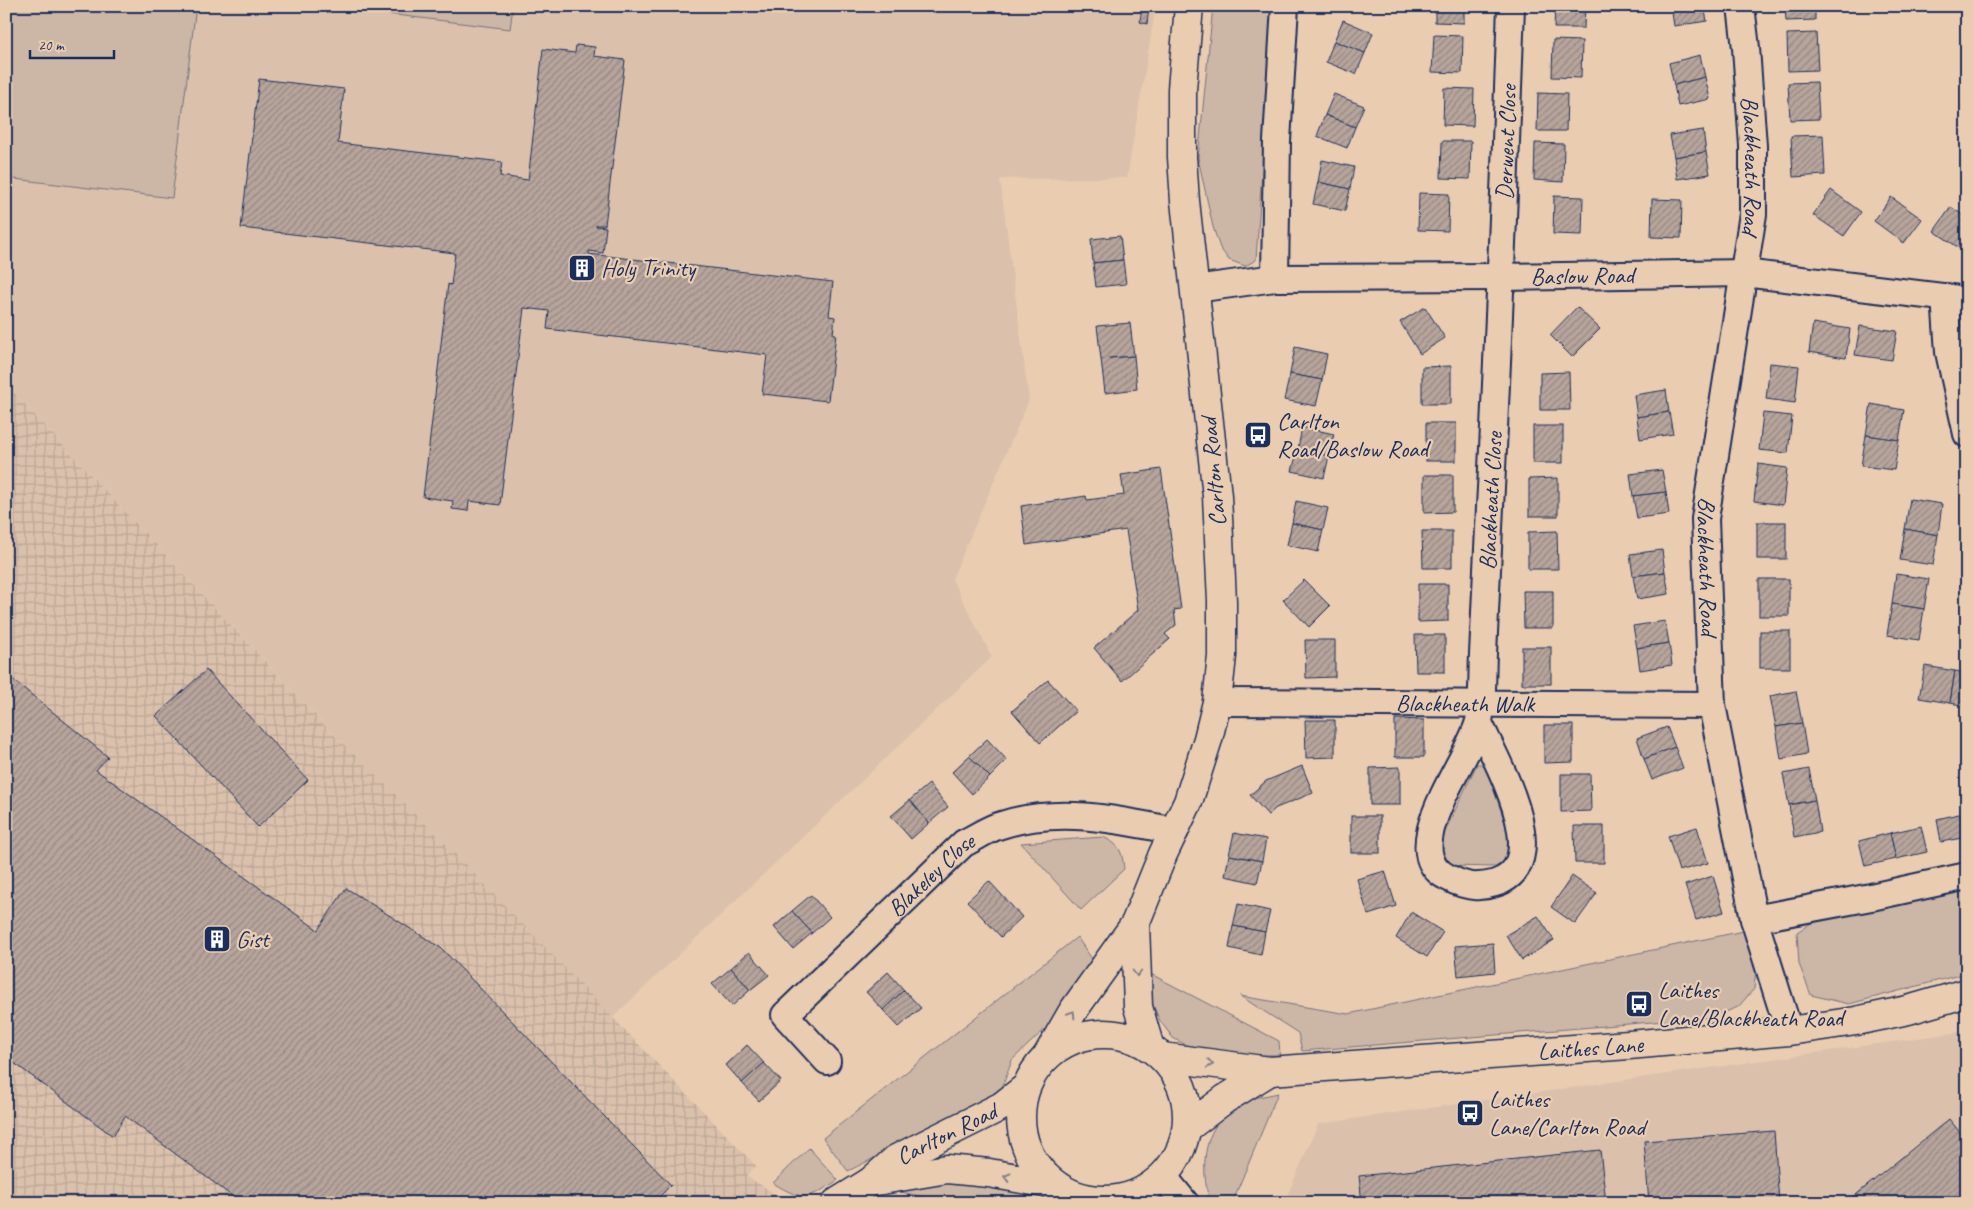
<svg xmlns="http://www.w3.org/2000/svg" width="1973" height="1209" font-family="Caveat,sans-serif">
	<defs>
		<pattern id="industrial-grid" width="8" height="8" patternUnits="userSpaceOnUse" patternTransform="scale(1.25)"><rect width="8" height="8" fill="#dbc1ab"/><path d="M0 4h8M4 0v8" fill="none" stroke="#bba696"/></pattern>
		<pattern id="building-hatch" width="6" height="6" patternUnits="userSpaceOnUse" patternTransform="scale(1.25)"><rect width="6" height="6" fill="#b7a59c"/><path d="M-1 1l2-2M0 6l6-6M5 7l2-2" fill="none" stroke="#948782"/></pattern>
	</defs>
	<rect width="100%" height="100%" fill="#eacdb1"/>
	<filter id="ink" filterUnits="userSpaceOnUse"><feTurbulence type="fractalNoise" baseFrequency=".02" numOctaves="2"/><feDisplacementMap in="SourceGraphic" scale="10" xChannelSelector="R" yChannelSelector="G"/><feConvolveMatrix kernelMatrix="1 2 1 2 8 2 1 2 1" color-interpolation-filters="sRGB"/></filter>
	<g filter="url(#ink)">
		<g fill="#dbc1ab">
			<polygon points="6,6 1156,6 1127,178 1000,179 1029,400 952,579 992,657 605,1025 6,384"/>
			<polygon points="1967,1031 1967,1203 1284,1203 1318,1124"/>
		</g>
		<polygon fill="url(#industrial-grid)" points="6,384 329,730 436,834 756,1166 746,1176 784,1199 795,1203 6,1203"/>
		<g fill="#ccb6a5" stroke="#747282">
			<polygon points="6,6 196,6 172,198 6,178"/>
			<polygon points="322,6 513,6 510,29"/>
			<polygon points="1213,6 1276,6 1272,25 1256,260 1245,266 1229,260 1220,248 1213,227 1198,158"/>
			<polygon points="1477,764 1485,764 1513,846 1505,861 1495,867 1451,866 1442,859 1439,844"/>
			<path d="M1103,837C1120,845 1122,851 1124,869L1081,910L1021,843Z"/>
			<polygon points="1967,890 1967,973 1849,1004 1811,995 1799,964 1797,932 1816,920"/>
			<polygon points="1748,930 1756,969 1754,989 1738,1007 1713,1017 1302,1051 1298,1033 1240,996 1348,1014"/>
			<polygon points="1077,937 1094,962 1046,1028 1012,1060 999,1096 848,1171 823,1138"/>
			<polygon points="1147,972 1279,1041 1280,1055 1215,1055 1193,1049 1173,1038 1160,1021 1149,996"/>
			<path d="M1278,1093L1232,1203H1210C1199,1165 1203,1122 1241,1103C1252,1097 1266,1096 1278,1093Z"/>
			<path d="M809,1148L838,1180C809,1199 804,1202 773,1183Z"/>
			<polygon points="932,1181 1007,1187 1042,1203 956,1203 895,1191"/>
		</g>
		<g fill="url(#building-hatch)" stroke="#1b2f5e">
			<polygon points="1142,6 1149,6 1147,24 1140,22"/>
			<polygon points="1435,6 1464,6 1464,23 1435,22"/>
			<polygon points="1555,6 1585,6 1584,28 1554,28"/>
			<polygon points="1671,6 1704,6 1707,21 1674,26"/>
			<polygon points="1785,6 1815,6 1815,20 1786,21"/>
			<polygon points="1343,20 1373,33 1365,53 1334,41"/>
			<polygon points="1816,33 1818,70 1788,71 1787,34"/>
			<polygon points="1434,35 1463,36 1462,73 1432,72"/>
			<polygon points="1553,40 1582,41 1581,78 1552,77"/>
			<polygon points="1334,41 1365,53 1356,74 1326,62"/>
			<polygon points="576,45 595,47 594,56 625,60 605,225 596,225 596,226 606,227 603,253 589,251 589,254 833,282 829,316 835,317 833,334 836,334 828,401 762,394 767,355 547,329 549,311 524,308 500,505 469,501 468,511 452,509 453,501 423,497 448,284 451,285 455,253 241,228 259,79 344,89 338,143 502,162 500,176 528,180 543,49 575,53"/>
			<polygon points="1700,55 1705,77 1674,85 1669,63"/>
			<polygon points="1705,77 1710,99 1678,106 1674,85"/>
			<polygon points="1817,82 1819,119 1790,120 1788,83"/>
			<polygon points="1444,88 1474,89 1473,126 1443,125"/>
			<polygon points="1538,93 1567,94 1566,131 1537,131"/>
			<polygon points="1334,94 1364,106 1355,127 1325,115"/>
			<polygon points="1325,115 1355,127 1347,148 1317,136"/>
			<polygon points="1703,130 1706,152 1674,157 1670,135"/>
			<polygon points="1823,135 1825,175 1793,177 1791,136"/>
			<polygon points="1442,141 1471,141 1470,179 1441,178"/>
			<polygon points="1535,143 1564,144 1563,182 1534,180"/>
			<polygon points="1706,152 1710,174 1677,179 1674,157"/>
			<polygon points="1322,160 1354,167 1350,189 1318,182"/>
			<polygon points="1318,182 1350,189 1345,211 1313,204"/>
			<polygon points="1831,190 1861,212 1844,236 1813,215"/>
			<polygon points="1419,193 1449,194 1448,231 1418,230"/>
			<polygon points="1554,196 1583,197 1582,235 1553,234"/>
			<polygon points="1891,197 1922,219 1904,243 1874,221"/>
			<polygon points="1652,199 1682,200 1681,238 1651,237"/>
			<polygon points="1951,207 1967,218 1967,249 1965,252 1934,231"/>
			<polygon points="1120,236 1123,260 1093,263 1091,239"/>
			<polygon points="1123,260 1126,284 1096,287 1093,263"/>
			<polygon points="1425,307 1445,338 1420,354 1400,322"/>
			<polygon points="1577,307 1600,329 1572,357 1550,335"/>
			<polygon points="1130,323 1134,356 1101,359 1097,326"/>
			<polygon points="1813,323 1850,329 1846,358 1809,352"/>
			<polygon points="1860,326 1897,331 1892,360 1855,355"/>
			<polygon points="1295,347 1327,354 1322,380 1290,374"/>
			<polygon points="1134,356 1137,389 1105,393 1101,359"/>
			<polygon points="1770,363 1799,366 1795,403 1766,399"/>
			<polygon points="1451,366 1451,404 1422,404 1422,367"/>
			<polygon points="1569,372 1570,410 1540,410 1540,373"/>
			<polygon points="1290,374 1322,380 1316,406 1284,400"/>
			<polygon points="1666,390 1669,412 1637,417 1634,395"/>
			<polygon points="1871,404 1904,410 1899,440 1866,435"/>
			<polygon points="1669,412 1673,434 1640,439 1637,417"/>
			<polygon points="1763,413 1792,416 1788,453 1759,450"/>
			<rect x="1426" y="423" width="30" height="38"/>
			<rect x="1533" y="426" width="30" height="37"/>
			<polygon points="1302,427 1334,434 1329,456 1298,449"/>
			<polygon points="1866,435 1899,440 1894,470 1861,466"/>
			<polygon points="1298,449 1329,456 1324,478 1292,471"/>
			<polygon points="1758,464 1787,468 1783,505 1754,501"/>
			<polygon points="1161,469 1181,609 1174,610 1176,625 1165,634 1170,639 1122,681 1094,648 1138,610 1126,530 1026,545 1021,506 1086,496 1087,500 1124,495 1121,475"/>
			<polygon points="1662,470 1666,492 1633,496 1630,474"/>
			<polygon points="1424,475 1453,475 1453,512 1424,513"/>
			<polygon points="1558,478 1558,516 1529,516 1529,479"/>
			<polygon points="1666,492 1669,514 1637,518 1633,496"/>
			<polygon points="1910,499 1942,504 1938,535 1905,529"/>
			<polygon points="1296,501 1328,508 1323,530 1292,523"/>
			<rect x="1757" y="522" width="29" height="37"/>
			<polygon points="1292,523 1323,530 1318,552 1287,545"/>
			<polygon points="1905,529 1938,535 1933,565 1900,560"/>
			<polygon points="1422,531 1452,531 1452,568 1423,568"/>
			<polygon points="1557,531 1558,569 1528,569 1528,532"/>
			<polygon points="1662,550 1665,572 1633,576 1630,554"/>
			<polygon points="1665,572 1669,594 1637,599 1633,576"/>
			<polygon points="1896,574 1929,579 1924,609 1892,604"/>
			<rect x="1759" y="579" width="30" height="37"/>
			<polygon points="1304,580 1330,606 1309,627 1283,600"/>
			<polygon points="1418,584 1448,584 1448,621 1418,622"/>
			<polygon points="1523,591 1553,591 1553,628 1524,628"/>
			<polygon points="1892,604 1924,609 1919,640 1887,635"/>
			<polygon points="1665,621 1669,643 1637,648 1633,626"/>
			<rect x="1760" y="631" width="30" height="37"/>
			<polygon points="1415,635 1445,635 1445,672 1416,672"/>
			<polygon points="1305,640 1335,640 1335,677 1306,678"/>
			<polygon points="1669,643 1672,665 1640,670 1637,648"/>
			<rect x="1522" y="647" width="29" height="37"/>
			<polygon points="1925,666 1955,671 1950,703 1919,698"/>
			<polygon points="206,670 308,780 258,827 156,716"/>
			<polygon points="1955,671 1967,673 1967,706 1950,703"/>
			<polygon points="6,674 108,757 96,770 318,930 346,888 441,948 671,1185 653,1203 241,1203 125,1116 113,1136 6,1057"/>
			<polygon points="1048,680 1076,711 1040,743 1012,711"/>
			<polygon points="1796,691 1802,723 1776,727 1770,696"/>
			<polygon points="1395,719 1424,720 1424,757 1395,757"/>
			<polygon points="1305,720 1335,720 1335,757 1306,758"/>
			<polygon points="1802,723 1807,754 1781,759 1776,727"/>
			<polygon points="1544,725 1573,725 1573,762 1544,763"/>
			<polygon points="1667,727 1675,747 1644,759 1637,738"/>
			<polygon points="987,739 1007,760 990,777 969,756"/>
			<polygon points="1675,747 1683,768 1652,780 1644,759"/>
			<polygon points="969,756 990,777 972,794 952,772"/>
			<polygon points="1302,766 1313,793 1276,808 1268,815 1250,795 1266,781"/>
			<polygon points="1400,767 1400,805 1370,805 1370,768"/>
			<polygon points="1809,769 1815,800 1789,805 1783,774"/>
			<polygon points="1561,774 1590,774 1591,811 1561,812"/>
			<polygon points="929,784 948,807 929,823 910,800"/>
			<polygon points="910,800 929,823 911,839 891,816"/>
			<polygon points="1815,800 1820,832 1794,837 1789,805"/>
			<polygon points="1963,813 1967,837 1941,842 1937,819"/>
			<rect x="1351" y="816" width="29" height="37"/>
			<polygon points="1574,826 1604,826 1604,863 1575,863"/>
			<polygon points="1921,826 1927,852 1896,859 1890,833"/>
			<polygon points="1697,827 1708,863 1679,871 1668,836"/>
			<polygon points="1234,833 1266,839 1262,861 1229,855"/>
			<polygon points="1890,833 1896,859 1865,866 1859,841"/>
			<polygon points="1229,855 1262,861 1257,883 1225,876"/>
			<polygon points="1385,871 1396,906 1368,915 1357,879"/>
			<polygon points="1572,876 1597,893 1575,924 1551,907"/>
			<polygon points="1713,876 1724,912 1696,920 1685,885"/>
			<polygon points="989,881 1022,917 1001,937 967,901"/>
			<polygon points="811,895 830,917 812,933 792,911"/>
			<polygon points="1238,904 1270,911 1265,932 1233,926"/>
			<polygon points="792,911 812,933 793,949 774,927"/>
			<polygon points="1411,912 1443,932 1427,957 1396,938"/>
			<polygon points="1538,916 1554,940 1522,960 1506,935"/>
			<polygon points="1233,926 1265,932 1261,955 1229,948"/>
			<polygon points="1493,943 1495,972 1458,976 1455,946"/>
			<polygon points="749,952 769,975 750,990 731,968"/>
			<polygon points="731,968 750,990 732,1006 712,984"/>
			<polygon points="888,972 904,990 883,1010 866,992"/>
			<polygon points="904,990 921,1008 899,1027 883,1010"/>
			<polygon points="747,1045 764,1063 742,1083 726,1065"/>
			<polygon points="764,1063 781,1081 759,1101 742,1083"/>
			<polygon points="1949,1119 1967,1141 1967,1203 1846,1203"/>
			<polygon points="1774,1131 1779,1203 1649,1203 1644,1141"/>
			<polygon points="1600,1150 1606,1203 1362,1203 1359,1176"/>
		</g>
		<g fill="none" stroke-linecap="round" stroke-linejoin="round">
			<g stroke="#1b2f5e" stroke-width="30">
				<g id="minor">
					<path id="s1" d="M1741,6L1746,48L1753,146V214L1705,519L1712,705L1754,919L1789,1031"/>
					<polyline points="1275,278 1277,141 1285,6"/>
					<path id="s2" d="M1195,289L1275,278L1502,277L1744,273L1967,300"/>
					<polyline points="1945,297 1949,352 1967,434"/>
					<path id="s3" d="M1217,702L1712,705"/>
					<path id="s4" d="M1479,723C1497,763 1566,880 1479,886C1469,887 1456,882 1447,877C1394,850 1471,758 1479,721C1483,700 1482,676 1483,654C1485,605 1488,556 1490,507C1499,340 1505,173 1511,6"/>
					<polyline points="1754,919 1871,897 1967,876"/>
					<path id="s5" d="M827,1061L785,1015L964,843C975,838 986,830 998,826C1056,806 1117,819 1175,831"/>
					<polyline points="1163,1176 1185,1203"/>
				</g>
			</g>
			<g stroke="#1b2f5e" stroke-width="31">
				<g id="secondary">
					<polyline points="1135,924 1138,1007 1150,1048"/>
					<circle cx="1104" cy="1117" r="83"/>
					<polyline points="1047,1056 1073,1011 1135,924 1163,854 1188,802 1208,739 1217,702 1222,656 1222,601 1217,496 1185,201 1182,157 1182,89 1189,6"/>
					<path id="s6" d="M1162,1057L1270,1071L1629,1045L1789,1031L1856,1021L1908,1010L1967,993"/>
					<polyline points="1187,1128 1225,1099 1270,1071"/>
					<polyline points="870,1182 947,1169 989,1173 1055,1185"/>
					<path id="s7" d="M836,1203L870,1182L896,1159L1002,1106L1025,1088"/>
				</g>
			</g>
			<use href="#minor" stroke="#eacdb1" stroke-width="26"/>
			<use href="#secondary" stroke="#eacdb1" stroke-width="28"/>
		</g>
		<defs><path id="oneway-chevron" d="M-2-3.5L2.5 0L-2 3.5" fill="none" stroke-width="1.6" stroke-linecap="round" stroke-linejoin="round" transform="scale(1.25)"/></defs>
		<g stroke="#827e88">
			<use href="#oneway-chevron" transform="translate(1137 973) rotate(90)"/>
			<use href="#oneway-chevron" transform="translate(1072 1014) rotate(-58)"/>
			<use href="#oneway-chevron" transform="translate(1210 1064) rotate(9)"/>
			<use href="#oneway-chevron" transform="translate(1007 1177) rotate(-166)"/>
		</g>
	</g>
	<defs>
		<g id="building-square" transform="scale(1.4375)"><rect x="-9" y="-9" width="18" height="18" rx="4" fill="#1b2f5e" stroke="#eacdb1"/><path d="M-4-6H4V6H1V3H-1V6H-4ZM-2.5-4.3h1.7v1.8h-1.7ZM.8-4.3h1.7v1.8H.8ZM-2.5-1h1.7V.8h-1.7ZM.8-1h1.7V.8H.8Z" fill="#fff"/></g>
		<g id="bus-square" transform="scale(1.4375)"><rect x="-9" y="-9" width="18" height="18" rx="4" fill="#1b2f5e" stroke="#eacdb1"/><path d="M-5-6H5V4H4V6H2V4H-2V6H-4V4H-5ZM-3.5-4V0h7V-4ZM-3.5 1.2v1.5H-2V1.2ZM2 1.2v1.5H3.5V1.2Z" fill="#fff"/></g>
	</defs>
	<g fill-rule="evenodd">
		<use href="#building-square" x="582" y="268"/>
		<use href="#bus-square" x="1258" y="435"/>
		<use href="#building-square" x="217" y="939"/>
		<use href="#bus-square" x="1639" y="1004"/>
		<use href="#bus-square" x="1470" y="1113"/>
	</g>
	<g text-anchor="middle" stroke-width="4.5" stroke-linejoin="round" paint-order="stroke">
		<g font-size="24" fill="#1b2f5e" stroke="#eacdb1">
			<text dy="8" stroke="none"><textPath href="#s4" startOffset="984">Derwent Close</textPath></text>
			<text dy="8" stroke="none"><textPath href="#s1" startOffset="160">Blackheath Road</textPath></text>
			<text dy="8" stroke="none"><textPath href="#s2" startOffset="388">Baslow Road</textPath></text>
			<text transform="translate(1213 472) rotate(-95)" y="8">Carlton Road</text>
			<text dy="8" stroke="none"><textPath href="#s4" startOffset="625">Blackheath Close</textPath></text>
			<text dy="8" stroke="none"><textPath href="#s1" startOffset="565">Blackheath Road</textPath></text>
			<text dy="8" stroke="none"><textPath href="#s3" startOffset="248">Blackheath Walk</textPath></text>
			<text dy="8" stroke="none"><textPath href="#s5" startOffset="265">Blakeley Close</textPath></text>
			<text dy="8" stroke="none"><textPath href="#s6" startOffset="430">Laithes Lane</textPath></text>
			<text dy="8" stroke="none"><textPath href="#s7" startOffset="131">Carlton Road</textPath></text>
		</g>
		<g font-size="24" fill="#1b2f5e" stroke="#eacdb1" text-anchor="start">
			<text x="601" y="276">Holy Trinity</text>
			<text x="1277" y="429">Carlton<tspan x="1277" dy="28">Road/Baslow Road</tspan></text>
			<text x="236" y="947">Gist</text>
			<text x="1658" y="998">Laithes<tspan x="1658" dy="28">Lane/Blackheath Road</tspan></text>
			<text x="1489" y="1107">Laithes<tspan x="1489" dy="28">Lane/Carlton Road</tspan></text>
		</g>
	</g>
	<rect width="1973" height="1209" fill="none" stroke="#eacdb1" stroke-width="25"/>
	<rect x="12" y="12" width="1948" height="1184" fill="none" stroke="#1b2f5e" stroke-width="2" filter="url(#ink)"/>
	<path d="M30 50v8h84v-8" fill="none" stroke="#1b2f5e" stroke-width="2.5"/>
	<text x="38" y="50" font-size="15" fill="#1b2f5e" stroke="#eacdb1" stroke-width="4" paint-order="stroke">20 m</text>
</svg>
